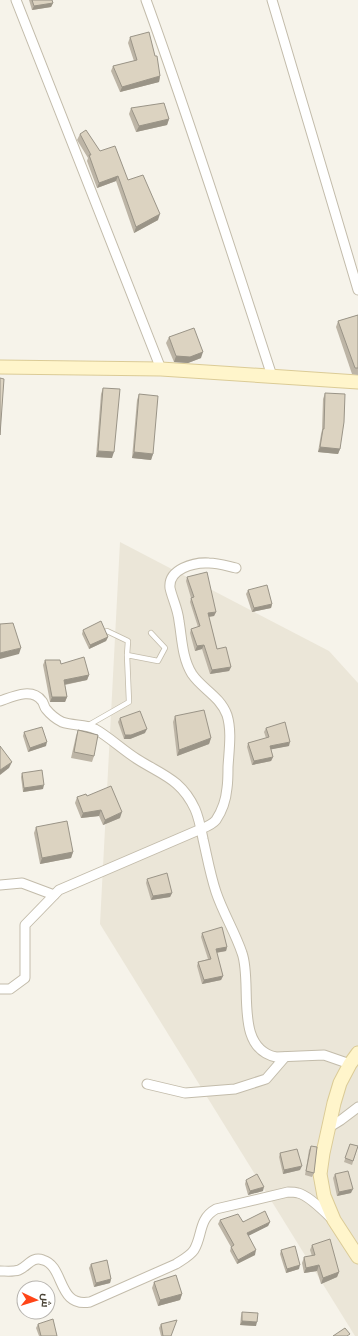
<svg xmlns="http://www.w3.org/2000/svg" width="358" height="1336" font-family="Ubuntu,Cairo,sans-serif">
	<rect width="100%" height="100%" fill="#f6f3ea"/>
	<polygon fill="#ebe6d8" points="120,542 329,651 358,683 358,1336 355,1336 100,924"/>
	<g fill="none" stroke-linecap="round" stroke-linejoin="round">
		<g stroke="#c3bcab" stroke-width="6">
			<g id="lane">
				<polyline points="107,631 128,641 127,655"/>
				<polyline points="87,726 129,702 127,655 158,661 165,648 151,633"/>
			</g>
		</g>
		<g stroke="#c3bcab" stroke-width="11">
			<g id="street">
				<polyline points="16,0 161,369"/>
				<path d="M146,0C191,124 231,250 272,376"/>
				<polyline points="272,0 358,290"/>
				<path d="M0,701C12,697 32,687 42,701C44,703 44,707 46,709C50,714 56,719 62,722C73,726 85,724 95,729C108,736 124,751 137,759C162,775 181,779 195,809C199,818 201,829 203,839C207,856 210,874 216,892C223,913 235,932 242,953C253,983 233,1048 276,1057L324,1055L350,1064"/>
				<polyline points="0,885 22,883 54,895"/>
				<path d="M0,989H10L25,978V925L59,890L201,829C206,827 213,824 216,820C222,811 226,799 227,788C228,781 228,774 228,767C229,750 232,731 227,715C220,696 202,689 192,674C182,658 182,638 179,621C178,609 172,598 170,588C168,569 194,562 209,563C218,563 227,566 236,568"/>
				<polyline points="147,1084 185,1093 235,1089 266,1079 285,1057"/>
				<polyline points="328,1128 341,1120 358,1107"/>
				<path d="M0,1271C6,1271 13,1272 19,1270C28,1266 32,1256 43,1260C65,1266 57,1308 90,1302L176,1264C182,1260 190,1256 194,1250C203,1235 198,1219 216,1209L288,1192C292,1192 295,1192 298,1193C307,1195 325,1212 332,1219"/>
			</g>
		</g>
		<g stroke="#dbcb96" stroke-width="15">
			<g id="secondary">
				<polyline points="0,367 161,369 358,382"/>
				<polyline points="358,1053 350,1064 340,1083 334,1103 323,1153 320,1174 324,1196 334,1220 358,1257"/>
			</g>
		</g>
		<use href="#lane" stroke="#fff" stroke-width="4.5"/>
		<use href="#street" stroke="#fff" stroke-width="9"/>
		<use href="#secondary" stroke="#fff5cb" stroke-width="13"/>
	</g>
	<g fill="#bdb5a6">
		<polygon points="29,0 52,0 53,3 51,7 32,10"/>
		<polygon points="130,37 160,76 159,82 120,92 111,71 113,66 134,61 128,43"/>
		<polygon points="131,108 169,119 167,125 136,132 129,114"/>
		<polygon points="80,134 100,151 128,180 158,220 134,233 116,181 97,188 87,161 88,158 77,140"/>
		<polygon points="358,315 358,375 352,374 336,327 338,321"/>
		<polygon points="169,337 201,358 188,363 174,362 166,343"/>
		<polygon points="103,388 112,458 96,457 101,394"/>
		<polygon points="325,393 340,449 338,454 318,452 321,434 322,430 323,399"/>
		<polygon points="139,394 153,454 151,460 132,458 137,400"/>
		<polygon points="187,577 216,612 214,616 209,617 217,649 231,667 229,671 210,674 202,649 195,651 190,633 191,629 198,627 190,602 191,598 186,581"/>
		<polygon points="248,590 272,604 271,608 252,612 246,594"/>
		<polygon points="83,630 108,637 106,641 89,649 82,634"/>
		<polygon points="45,660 61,664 89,675 87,680 65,685 67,697 65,702 50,702 43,665"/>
		<polygon points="175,716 211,738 209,744 177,756 173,722"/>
		<polygon points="120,718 145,733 130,739 124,739 118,722"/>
		<polygon points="266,728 289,746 271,749 273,757 271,761 252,765 247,747 248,743 266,738 264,732"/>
		<polygon points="78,730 94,756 92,762 71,758 76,736"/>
		<polygon points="24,732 46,746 28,752 23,736"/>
		<polygon points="22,773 43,789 23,792 21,777"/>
		<polygon points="87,796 120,818 103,825 99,816 81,818 75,803 77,797"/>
		<polygon points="36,827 73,852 71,858 40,864 34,833"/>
		<polygon points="147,879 172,893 170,897 151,900 146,883"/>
		<polygon points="202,933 227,947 226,951 216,953 223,976 221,980 202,984 197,966 198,962 208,959 201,937"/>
		<polygon points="350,1144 358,1146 352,1165 344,1162"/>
		<polygon points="311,1146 314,1173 312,1177 305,1175 309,1150"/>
		<polygon points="280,1153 300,1170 283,1174 279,1157"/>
		<polygon points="335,1174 351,1193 337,1196 333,1178"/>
		<polygon points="246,1180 263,1191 248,1195 245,1184"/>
		<polygon points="220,1220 270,1222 268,1226 248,1236 255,1255 237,1264 230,1251 231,1247 218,1224"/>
		<polygon points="312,1245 339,1272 337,1277 321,1284 317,1271 304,1273 302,1263 304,1257 312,1256 310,1250"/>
		<polygon points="281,1250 299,1269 286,1273 280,1254"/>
		<polygon points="91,1264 111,1279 110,1283 94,1287 89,1268"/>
		<polygon points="154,1282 182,1294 180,1300 158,1306 152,1288"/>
		<polygon points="242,1312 256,1326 240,1325 241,1316"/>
		<polygon points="38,1324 57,1336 39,1336 36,1328"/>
		<polygon points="161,1324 171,1336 161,1336 159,1328"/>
	</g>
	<g fill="#9a9487">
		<polygon points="53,3 51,7 32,10 34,6"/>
		<polygon points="160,76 159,82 120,92 122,87"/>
		<polygon points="169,119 167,125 136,132 139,126"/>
		<polygon points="118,176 116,181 97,188 99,183"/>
		<polygon points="160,214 158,220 134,233 136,227"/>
		<polygon points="203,352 201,358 188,363 174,362 176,356"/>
		<polygon points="320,447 340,449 338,454 318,452"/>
		<polygon points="98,451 114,452 112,458 96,457"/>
		<polygon points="134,452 153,454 151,460 132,458"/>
		<polygon points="272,604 271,608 252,612 254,608"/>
		<polygon points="216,612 214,616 206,617 208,613"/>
		<polygon points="108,637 106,641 89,649 90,645"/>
		<polygon points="204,645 202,649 195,651 197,646"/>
		<polygon points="21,648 19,654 0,659 0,653"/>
		<polygon points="231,667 229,671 210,674 212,670"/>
		<polygon points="89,675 87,680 62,685 64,680"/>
		<polygon points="52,697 67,697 65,702 50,702"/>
		<polygon points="147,729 145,733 130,739 124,739 125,735"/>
		<polygon points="211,738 209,744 177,756 179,750"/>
		<polygon points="47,742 46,746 28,752 30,748"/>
		<polygon points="290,742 289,746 268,750 270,746"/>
		<polygon points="273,757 271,761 252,765 254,761"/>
		<polygon points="12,762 9,768 0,775 0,770"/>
		<polygon points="44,785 43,789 23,792 24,788"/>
		<polygon points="101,810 99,816 81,818 83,813"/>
		<polygon points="122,812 120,818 103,825 105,820"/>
		<polygon points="73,852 71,858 40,864 42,858"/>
		<polygon points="172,893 170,897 151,900 153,896"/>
		<polygon points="227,947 226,951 214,953 216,949"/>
		<polygon points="223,976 221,980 202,984 204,980"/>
		<polygon points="302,1166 300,1170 283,1174 284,1170"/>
		<polygon points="264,1187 263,1191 248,1195 250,1191"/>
		<polygon points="353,1189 351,1193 337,1196 339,1192"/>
		<polygon points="270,1222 268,1226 246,1237 247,1233"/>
		<polygon points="256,1250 255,1255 237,1264 238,1260"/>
		<polygon points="300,1265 299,1269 286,1273 287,1269"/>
		<polygon points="319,1265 317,1271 304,1273 306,1268"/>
		<polygon points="339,1272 337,1277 321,1284 323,1278"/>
		<polygon points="111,1279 110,1283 94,1287 96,1283"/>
		<polygon points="182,1294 180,1300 158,1306 160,1300"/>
		<polygon points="242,1321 257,1322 256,1326 240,1325"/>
	</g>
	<g fill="#dcd3c1" stroke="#9a9487">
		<polygon points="32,0 52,0 53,3 34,6"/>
		<polygon points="149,32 155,56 157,56 160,76 122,87 113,66 137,60 130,37"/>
		<polygon points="164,103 169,119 139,126 131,108"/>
		<polygon points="86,130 100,151 115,146 128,180 143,175 160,214 136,227 118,176 99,183 89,155 91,155 80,134"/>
		<polygon points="358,315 358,368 355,368 338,321"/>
		<polygon points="194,328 203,352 190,357 176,356 169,337"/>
		<polygon points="0,378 4,379 0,435"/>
		<polygon points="103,388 120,389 114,452 98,451"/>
		<polygon points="325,393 345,394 344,422 340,449 320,447 323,429 324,429"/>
		<polygon points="139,394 158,396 153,454 134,452"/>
		<polygon points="207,572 216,612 208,613 217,649 226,647 231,667 212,670 204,645 197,646 191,629 200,626 191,598 194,597 187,577"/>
		<polygon points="267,585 272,604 254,608 248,590"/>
		<polygon points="101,621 108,637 90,645 83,630"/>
		<polygon points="13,623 21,648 0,653 0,624"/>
		<polygon points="84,657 89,675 64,680 67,697 52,697 45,660 60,660 61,664"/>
		<polygon points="204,710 211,738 179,750 175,716"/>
		<polygon points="140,711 147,729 131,735 125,735 120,718"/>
		<polygon points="285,722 290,742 270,746 273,757 254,761 248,743 269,737 266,728"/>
		<polygon points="42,727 47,742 30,748 24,732"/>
		<polygon points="78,730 98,735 94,756 74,752"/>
		<polygon points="0,746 12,762 0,770"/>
		<polygon points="42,770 44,785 24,788 22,773"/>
		<polygon points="111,786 122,812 105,820 101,810 83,813 77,797 86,794 87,796"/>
		<polygon points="67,821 73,852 42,858 36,827"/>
		<polygon points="167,873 172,893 153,896 147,879"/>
		<polygon points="222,927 227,947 216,949 223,976 204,980 198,962 211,959 202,933"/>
		<polygon points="350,1144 358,1146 353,1161 345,1158"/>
		<polygon points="311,1146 317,1147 314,1173 306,1171"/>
		<polygon points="297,1149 302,1166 284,1170 280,1153"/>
		<polygon points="348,1171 353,1189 339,1192 335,1174"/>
		<polygon points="257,1174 264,1187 250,1191 246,1180"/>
		<polygon points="265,1211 270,1222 247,1233 256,1250 238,1260 231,1247 234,1245 220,1220 238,1214 243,1222"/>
		<polygon points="330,1239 339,1272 323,1278 319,1265 306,1268 304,1257 315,1255 312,1245"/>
		<polygon points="295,1246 300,1265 287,1269 281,1250"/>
		<polygon points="107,1260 111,1279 96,1283 91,1264"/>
		<polygon points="176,1275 182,1294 160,1300 154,1282"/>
		<polygon points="242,1312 258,1313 257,1322 242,1321"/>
		<polygon points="53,1319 57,1336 41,1336 38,1324"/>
		<polygon points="177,1320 171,1336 163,1336 161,1324"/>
		<polygon points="345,1328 350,1334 347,1336 333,1336"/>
	</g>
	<g transform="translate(36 1300) rotate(94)"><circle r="19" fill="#ffffff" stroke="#b7b4af"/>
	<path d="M0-3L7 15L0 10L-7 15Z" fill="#ff4518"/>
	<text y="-6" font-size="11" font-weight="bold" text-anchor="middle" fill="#4b4437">ش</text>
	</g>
</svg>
